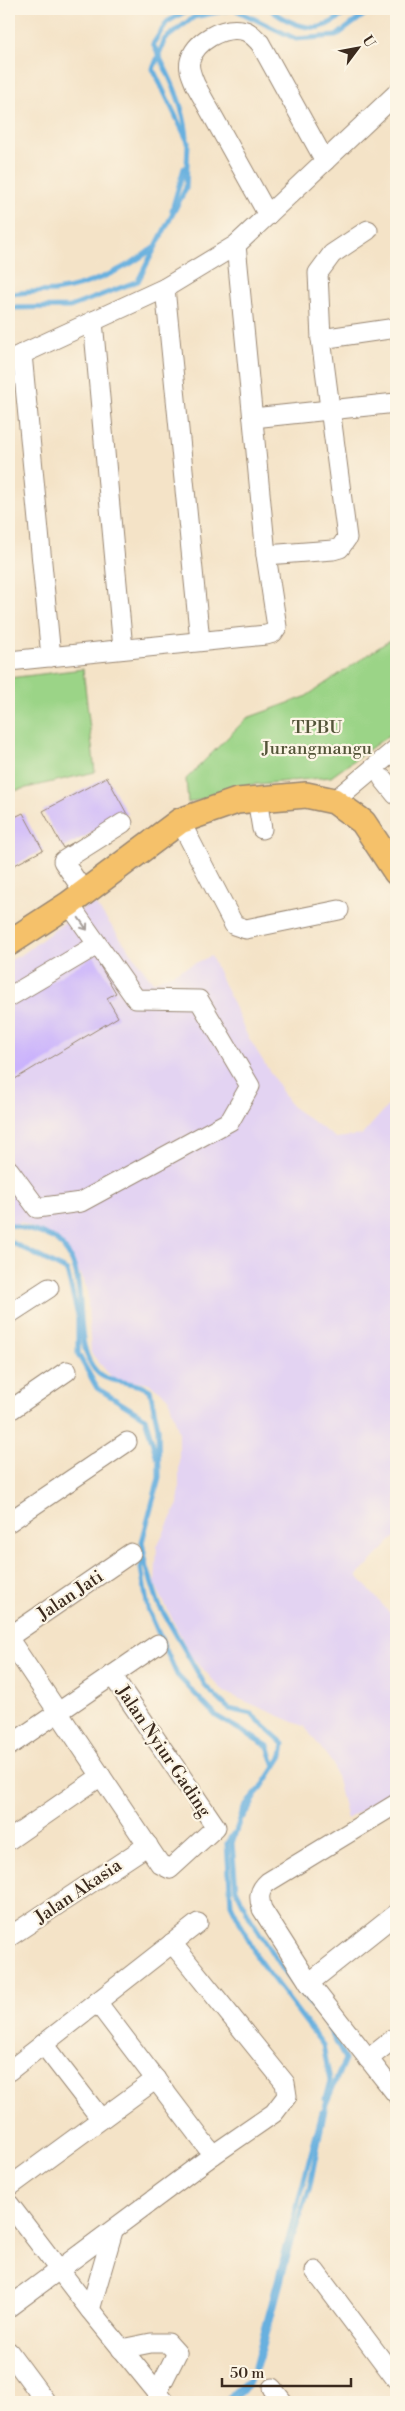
<svg xmlns="http://www.w3.org/2000/svg" width="405" height="2411" font-family="'Libre Bodoni',serif">
	<rect width="100%" height="100%" fill="#fcf5e5"/>
	<filter id="ink" filterUnits="userSpaceOnUse"><feTurbulence type="fractalNoise" baseFrequency=".02" numOctaves="2"/><feDisplacementMap in="SourceGraphic" scale="10" xChannelSelector="R" yChannelSelector="G"/><feConvolveMatrix kernelMatrix="1 2 1 2 8 2 1 2 1" color-interpolation-filters="sRGB"/></filter>
	<filter id="wash" filterUnits="userSpaceOnUse"><feTurbulence type="fractalNoise" baseFrequency=".0096" numOctaves="4" result="noise"/><feDisplacementMap in="SourceGraphic" scale="20" xChannelSelector="R" yChannelSelector="G"/><feGaussianBlur stdDeviation="1.12" result="paint"/><feColorMatrix in="noise" values="0 0 0 0 0 0 0 0 0 0 0 0 0 0 0 0 0 1.4 0 .05"/><feComposite in="paint" operator="in"/></filter>
	<g filter="url(#wash)">
		<rect width="100%" height="100%" fill="#f4e3c7"/>
		<polygon fill="#e3d3f2" points="93,901 153,982 211,956 247,1035 291,1106 336,1138 362,1135 396,1097 396,1536 357,1576 396,1620 396,1788 347,1819 333,1764 305,1727 224,1692 190,1655 155,1584 157,1546 179,1502 179,1433 168,1397 149,1383 114,1380 91,1353 87,1288 63,1243 21,1222 9,1225 9,961 24,953"/>
		<g fill="#9bd487" stroke="#6b7f52">
			<polygon points="396,636 396,730 331,777 248,785 188,803 186,779 247,718 305,697"/>
			<polygon points="83,669 95,772 9,792 9,678"/>
		</g>
		<g fill="none" stroke-linecap="round" stroke-linejoin="round">
			<g stroke="#67b0df" stroke-width="5">
				<polyline points="234,9 296,39 336,36 372,9"/>
				<path d="M270,9C281,19 304,30 320,27C332,24 342,16 350,9"/>
				<path d="M187,137C184,103 168,74 153,44L167,22L189,9"/>
				<polyline points="172,210 184,168"/>
				<path d="M9,295C23,291 40,292 55,291C86,287 129,268 153,248"/>
				<polyline points="9,308 70,307 138,281 186,188 188,142 153,69 165,39 194,17 233,9"/>
				<path d="M9,1224C20,1228 47,1233 56,1240C96,1271 67,1341 97,1372C108,1384 134,1380 150,1390L158,1428L159,1478L142,1542L147,1568L159,1605L206,1687L229,1709L251,1714L284,1744L282,1756L262,1787L244,1807L232,1843L236,1889L249,1916L282,1969L327,2025L345,2059L326,2104L309,2190L293,2237L263,2350L253,2377L223,2402"/>
				<polyline points="9,1241 67,1271 78,1316 78,1354 97,1388 145,1418 157,1458"/>
				<polyline points="143,1557 141,1568 148,1609 177,1675 216,1716 268,1746 275,1767"/>
				<polyline points="243,1818 255,1798"/>
				<polyline points="233,1834 227,1843 231,1904 258,1959 323,2045 330,2081 325,2099"/>
				<polyline points="254,2367 322,2112"/>
				<polyline points="231,2402 248,2387 250,2381"/>
			</g>
		</g>
		<g id="blocks">
			<g fill="#cab3fc">
				<polygon points="107,777 127,814 63,848 43,811"/>
				<polygon points="23,813 43,850 9,868 9,820"/>
				<polygon points="94,956 116,993 107,998 118,1017 15,1079 9,1068 9,1007"/>
			</g>
		</g>
	</g>
	<g filter="url(#ink)">
		<use href="#blocks" fill-opacity="0" stroke="#988672" stroke-width="1"/>
		<g fill="none" stroke-linecap="round" stroke-linejoin="round">
			<g stroke="#988672" stroke-width="21">
				<g id="minor">
					<path d="M268,215L195,84C192,76 188,69 190,61C195,41 222,27 241,30C250,31 254,37 260,43L325,161"/>
					<polyline points="165,288 200,641"/>
					<polyline points="93,321 123,649"/>
					<polyline points="321,339 396,328"/>
					<polyline points="22,354 51,657"/>
					<polyline points="9,360 165,288 236,245 396,94"/>
					<polyline points="253,418 396,403"/>
					<polyline points="266,555 333,550 340,548 347,538 321,339 318,273 332,254 368,230"/>
					<polyline points="9,661 266,635 273,633 277,627 266,555 236,245"/>
					<polyline points="383,779 396,795"/>
					<polyline points="257,799 262,829"/>
					<polyline points="334,801 396,749"/>
					<polyline points="180,821 234,925 246,929 339,910"/>
					<polyline points="84,892 63,861 123,823"/>
					<polyline points="9,997 97,945"/>
					<polyline points="9,1170 37,1208 81,1202 230,1121 250,1086 199,1000 136,999 69,904"/>
					<polyline points="9,1314 49,1288"/>
					<polyline points="9,1411 67,1371"/>
					<polyline points="9,1522 127,1442"/>
					<polyline points="9,1637 131,1553"/>
					<polyline points="9,1639 160,1864 170,1869 216,1827 112,1675"/>
					<polyline points="9,1746 158,1644"/>
					<path d="M396,1804L268,1882C259,1890 258,1897 262,1909L309,1983L396,2094"/>
					<polyline points="9,1840 101,1776"/>
					<polyline points="9,1937 148,1845"/>
					<polyline points="309,1983 396,1914"/>
					<polyline points="97,2002 213,2155"/>
					<polyline points="43,2044 101,2119"/>
					<polyline points="368,2059 396,2037"/>
					<polyline points="9,2071 198,1923"/>
					<polyline points="9,2187 156,2079"/>
					<polyline points="9,2204 90,2310 165,2402"/>
					<polyline points="315,2271 396,2379"/>
					<polyline points="9,2307 213,2155 274,2113 287,2096 285,2083 172,1943"/>
					<polyline points="90,2310 113,2231"/>
					<polyline points="121,2349 151,2343 168,2343 177,2353 157,2393"/>
					<polyline points="9,2352 46,2402"/>
					<polyline points="272,2388 283,2402"/>
				</g>
			</g>
			<g stroke="#988672" stroke-width="28">
				<polyline id="major" points="9,943 69,904 180,821 237,801 306,795 334,801 363,822 396,872"/>
			</g>
			<use href="#minor" stroke="#fff" stroke-width="19"/>
			<use href="#major" stroke="#f5c16b" stroke-width="25"/>
		</g>
		<defs><path id="oneway-shaft" d="M-6 0H5M1.5-3L5.5 0L1.5 3" fill="none" stroke-width="1.6" stroke-linecap="round" stroke-linejoin="round" transform="scale(1.25)"/></defs>
		<use stroke="#a79f9a" href="#oneway-shaft" transform="translate(83 924) rotate(55)"/>
	</g>
	<g text-anchor="middle" stroke-width="4.5" stroke-linejoin="round" paint-order="stroke">
		<g font-size="18" fill="#535438" stroke="#fcf5e5">
			<text x="317" y="733">TPBU<tspan x="317" dy="21">Jurangmangu</tspan></text>
		</g>
		<g font-size="18" fill="#3b2a1e" stroke="#fcf5e5">
			<text transform="translate(70 1595) rotate(-34)" y="6">Jalan Jati</text>
			<text transform="translate(164 1751) rotate(56)" y="6">Jalan Nyiur Gading</text>
			<text transform="translate(78 1891) rotate(-34)" y="6">Jalan Akasia</text>
		</g>
	</g>
	<rect width="405" height="2411" fill="none" stroke="#fcf5e5" stroke-width="30"/>
	<g transform="translate(358 48) rotate(58)" stroke="#fcf5e5" stroke-width="4" paint-order="stroke">
	<path d="M0-4L9 19L0 12L-9 19Z" fill="#3b2a1e"/>
	<text y="-8" font-size="14" font-weight="bold" text-anchor="middle" fill="#3b2a1e">U</text>
	</g>
	<path d="M222 2378v8h129v-8" fill="none" stroke="#3b2a1e" stroke-width="2.5"/>
	<text x="230" y="2378" font-size="15" fill="#3b2a1e" stroke="#fcf5e5" stroke-width="4" paint-order="stroke">50 m</text>
</svg>
